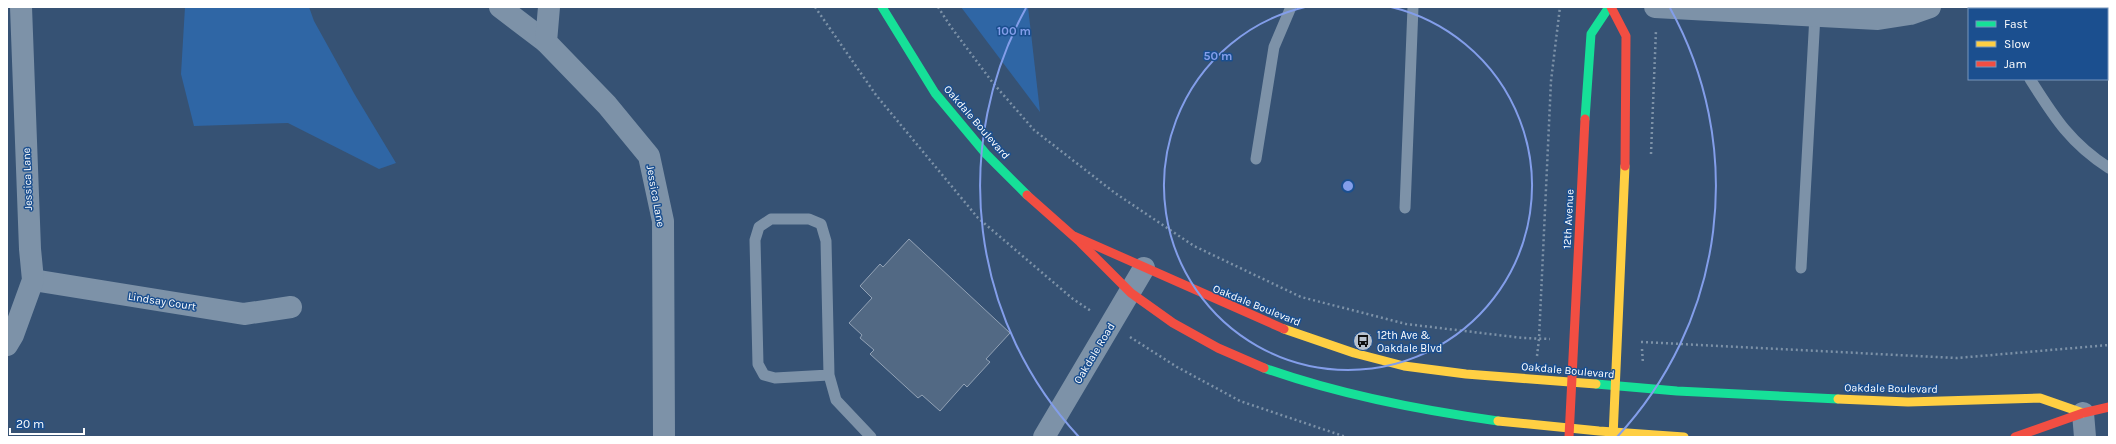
<svg xmlns="http://www.w3.org/2000/svg" width="2116" height="444" font-family="Karla,sans-serif">
	<rect width="100%" height="100%" fill="#365274"/>
	<g fill="#2f66a5">
		<polygon points="185,7 309,7 314,21 355,95 396,163 379,169 288,123 194,126 181,74"/>
		<polygon points="961,7 1028,7 1040,112"/>
	</g>
	<polygon fill="#526984" stroke="#92a2b6" points="909,239 1010,333 986,359 990,362 967,387 964,384 940,411 922,395 918,398 870,354 874,350 860,338 862,335 849,323 872,298 860,286 880,264 883,267"/>
	<g fill="none" stroke-linecap="round" stroke-linejoin="round">
		<g stroke="#7d92a8" stroke-width="2.5" stroke-dasharray="2 3" stroke-linecap="butt">
			<polyline points="815,7 876,95 978,218 1073,299 1091,311"/>
			<polyline points="938,7 951,27 993,83 1034,130 1115,193 1194,246 1301,297 1406,324 1523,338 1550,339"/>
			<polyline points="1651,154 1656,30"/>
			<polyline points="1130,337 1177,367 1240,401 1346,437"/>
			<polyline points="1641,342 1957,358 2109,345"/>
			<polyline points="1642,349 1643,364"/>
			<polyline points="1537,356 1539,339 1551,81 1560,7"/>
		</g>
		<g stroke="#7d92a8" stroke-width="11">
			<polyline points="1986,7 1988,9"/>
			<path d="M2030,79C2054,117 2070,143 2109,168"/>
			<polyline points="1256,159 1274,47 1291,7"/>
			<polyline points="1405,208 1413,7"/>
			<polyline points="1801,268 1815,15"/>
			<polyline points="829,375 775,378 764,375 758,364 755,240 759,227 771,219 809,219 821,224 826,241 829,375 836,400 871,437"/>
		</g>
		<g stroke="#7d92a8" stroke-width="22">
			<polyline points="500,7 546,42"/>
			<polyline points="549,7 546,42 607,105 649,156 663,221 664,437"/>
			<polyline points="1655,7 1878,19 1910,14 1930,7"/>
			<polyline points="33,280 244,314 291,307"/>
			<polyline points="7,345 13,335 33,280 30,249 21,7"/>
			<polyline points="2083,413 2085,437"/>
			<polyline points="1044,437 1144,268"/>
		</g>
		<g stroke="#16e098" stroke-width="9">
			<polyline points="882,7 935,93 986,154 1027,195"/>
			<polyline points="1585,119 1591,34 1609,7"/>
			<path d="M1264,368C1340,395 1418,410 1498,421"/>
			<polyline points="1596,384 1677,391 1838,399"/>
		</g>
		<g stroke="#ffcf43" stroke-width="9">
			<polyline points="1284,329 1354,353 1404,366 1466,374 1596,384"/>
			<polyline points="1838,399 1908,402 2040,398 2083,413"/>
			<polyline points="1498,421 1599,431 1684,437"/>
			<polyline points="1613,437 1625,166"/>
		</g>
		<g stroke="#f24e42" stroke-width="9">
			<polyline points="1611,7 1626,36 1625,166"/>
			<polyline points="1027,195 1080,242 1131,293 1173,323 1218,348 1264,368"/>
			<polyline points="1074,236 1284,329"/>
			<polyline points="1569,437 1585,119"/>
			<polyline points="2015,437 2083,413 2109,407"/>
		</g>
	</g>
	<g fill="none" stroke="#839eea" stroke-width="2">
		<path d="M1391 7A184 184 0 1 1 1305 7"/>
		<path d="M1079 437A368 368 0 0 1 1026 8M1670 8A368 368 0 0 1 1617 437"/>
	</g>
	<defs>
		<g id="bus-disc" transform="scale(1)"><circle r="9.5" fill="#b9c2ce" stroke="#1b4f8f"/><path d="M-5-6H5V4H4V6H2V4H-2V6H-4V4H-5ZM-3.5-4V0h7V-4ZM-3.5 1.2v1.5H-2V1.2ZM2 1.2v1.5H3.5V1.2Z" fill="#111"/></g>
	</defs>
	<g fill-rule="evenodd">
		<use href="#bus-disc" x="1363" y="341"/>
	</g>
	<g text-anchor="middle" stroke-width="3" stroke-linejoin="round" paint-order="stroke">
		<g font-size="11" fill="#fff" stroke="#1b4f8f">
			<text transform="translate(977 122) rotate(49)" y="4">Oakdale Boulevard</text>
			<text transform="translate(27 179) rotate(-92)" y="4">Jessica Lane</text>
			<text transform="translate(656 196) rotate(80)" y="4">Jessica Lane</text>
			<text transform="translate(1568 219) rotate(-87)" y="4">12th Avenue</text>
			<text transform="translate(162 301) rotate(9)" y="4">Lindsay Court</text>
			<text transform="translate(1257 305) rotate(22)" y="4">Oakdale Boulevard</text>
			<text transform="translate(1094 353) rotate(-59)" y="4">Oakdale Road</text>
			<text transform="translate(1568 370) rotate(5)" y="4">Oakdale Boulevard</text>
			<text transform="translate(1891 388) rotate(1)" y="4">Oakdale Boulevard</text>
		</g>
		<g font-size="11" fill="#fff" stroke="#1b4f8f" text-anchor="start">
			<text x="1377" y="339">12th Ave &amp;<tspan x="1377" dy="13">Oakdale Blvd</tspan></text>
		</g>
	</g>
	<circle cx="1348" cy="186" r="6" fill="#839eea" stroke="#1b4f8f" stroke-width="2"/>
	<g font-size="12" text-anchor="middle" font-weight="bold" fill="#839eea" stroke="#1b4f8f" stroke-width="3" stroke-linejoin="round" paint-order="stroke">
		<text x="1014" y="35">100 m</text>
		<text x="1218" y="60">50 m</text>
	</g>
	<rect width="2116" height="444" fill="none" stroke="#ffffff" stroke-width="16"/>
	<rect x="1968" y="8" width="140" height="72" fill="#1b4f8f" stroke="#7695bc"/>
	<rect x="1976" y="21" width="20" height="6" fill="#16e098" stroke="#7695bc"/>
	<text x="2004" y="28" font-size="12" fill="#ffffff">Fast</text>
	<rect x="1976" y="41" width="20" height="6" fill="#ffcf43" stroke="#7695bc"/>
	<text x="2004" y="48" font-size="12" fill="#ffffff">Slow</text>
	<rect x="1976" y="61" width="20" height="6" fill="#f24e42" stroke="#7695bc"/>
	<text x="2004" y="68" font-size="12" fill="#ffffff">Jam</text>
	<path d="M10 428v6h74v-6" fill="none" stroke="#ffffff" stroke-width="2"/>
	<text x="16" y="428" font-size="12" fill="#ffffff" stroke="#1b4f8f" stroke-width="3" paint-order="stroke">20 m</text>
</svg>
